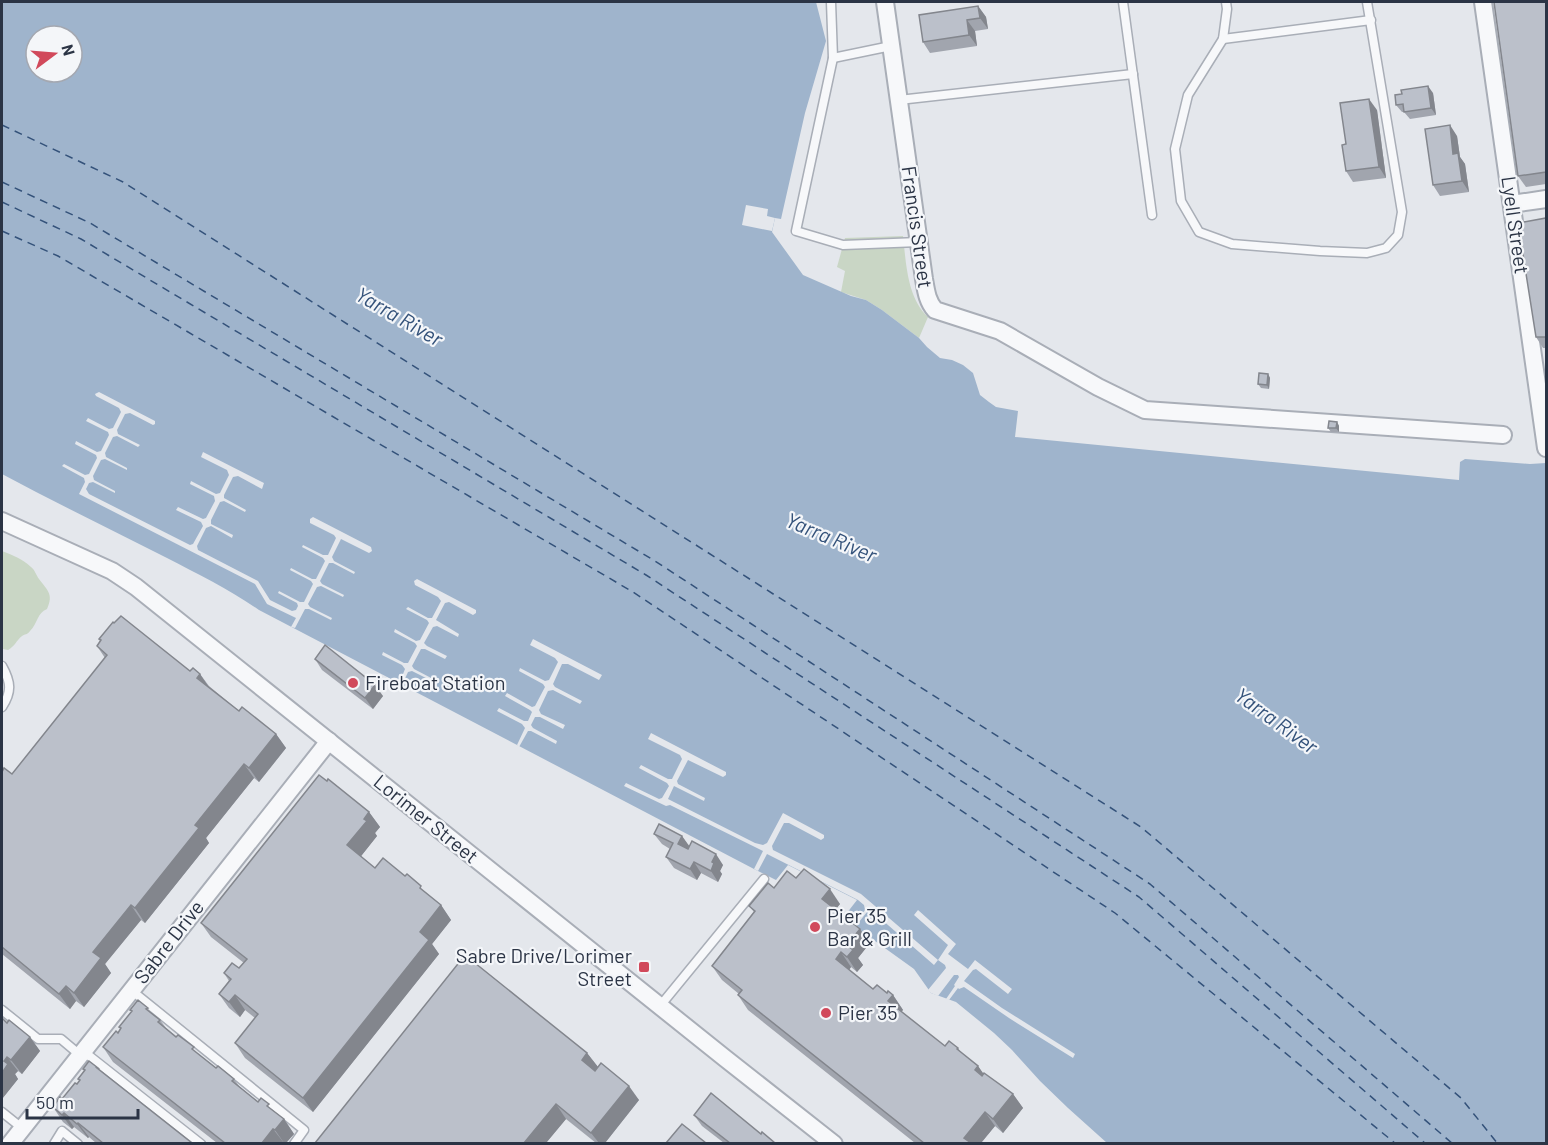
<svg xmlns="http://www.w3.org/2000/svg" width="1548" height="1145" font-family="Barlow,sans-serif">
	<rect width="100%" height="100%" fill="#e4e7ec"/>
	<g fill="#c9d6c5">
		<path d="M903,236C906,262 907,298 928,317L919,338L882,310L866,300L841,292L845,271L837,267L845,238Z"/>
		<path d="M2,551C12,555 23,559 31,567C35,570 36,575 39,579C47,590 54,594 47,609C37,613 38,623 30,631C27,635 27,633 22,636C16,641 15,646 8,650L3,649L2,645Z"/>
	</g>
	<path fill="#9fb4cc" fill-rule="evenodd" d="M2,2H816L826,41L805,113L781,219L775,218L772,232L803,275L851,296L866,300L882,310L919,338L927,347L940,358L952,360L963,365L973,373L980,395L989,402L996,407L1018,411L1015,437L1459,480L1460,462L1465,459L1530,464L1546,463V1143H1107L1068,1108L1040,1081L1012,1050L994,1033L956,1002L931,993L914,969L843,918L857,900L788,865L776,880L754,869L259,610C230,590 198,574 167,558C112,530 56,503 2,474ZM36,36H72V72H36Z"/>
	<g fill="#e4e7ec">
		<polygon points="746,205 768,209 767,216 775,218 772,231 742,225"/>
		<polygon points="99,392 155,421 155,424 153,425 130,413 125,414 117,430 118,434 140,445 138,447 117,436 113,437 105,453 106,457 127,468 127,470 105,459 101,460 93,476 94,480 115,491 115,493 93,482 89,483 86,489 89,494 190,545 193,544 203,526 201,522 176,510 178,507 203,519 206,518 215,501 214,496 190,484 191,481 216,494 220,493 229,475 227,470 201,457 203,452 264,483 262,489 238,476 233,477 224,495 224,498 246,510 245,512 224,501 220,502 211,520 211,524 233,535 232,538 211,526 206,528 197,546 198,550 258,581 270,600 292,611 296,610 298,606 297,603 278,593 279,591 300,602 304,602 313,584 311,581 290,570 291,568 312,579 316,579 325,561 323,558 302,547 303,545 323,555 328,555 336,538 334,535 310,523 310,519 313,517 371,547 372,551 369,553 341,539 332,557 334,561 355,572 354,574 333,563 329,563 320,581 322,584 344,595 343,597 321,586 317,587 308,604 310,607 332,618 331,620 309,609 305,609 295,628 291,627 296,618 267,604 255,584 79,494 85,482 84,478 62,466 64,464 85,475 89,474 97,458 96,455 75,444 76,441 97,452 101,451 109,435 108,432 86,421 88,418 109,429 113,428 121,412 119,408 96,396 95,394"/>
		<polygon points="417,579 476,610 476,613 473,615 449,602 445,603 436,620 459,634 458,637 437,626 433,627 424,643 427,646 447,656 445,659 425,649 421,649 412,666 414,669 435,680 434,682 412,671 408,672 402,685 399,684 405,669 402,665 382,655 383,652 404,663 408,663 417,646 415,643 394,632 395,629 416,641 420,640 429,623 427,620 406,609 408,607 428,618 432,618 441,601 438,597 415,585 414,581"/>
		<polygon points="533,639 602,675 599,680 568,664 562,664 553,684 555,687 582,701 580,704 553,690 548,691 539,710 541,714 565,725 563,729 540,717 535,717 531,725 533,728 557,741 556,744 531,731 528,731 519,747 517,745 525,728 522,724 497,711 499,708 524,721 528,721 532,712 530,710 505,696 507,693 532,707 535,706 545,687 543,684 519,671 520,668 545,681 549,680 558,662 555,658 530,645"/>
		<polygon points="651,733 726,772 726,775 723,777 688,760 677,781 678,784 705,798 704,801 674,786 668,799 755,843 763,845 767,843 783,813 824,835 824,838 821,840 789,823 784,823 772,846 773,850 861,894 938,960 934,965 873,912 867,912 855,927 853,925 865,910 864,905 858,900 767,854 758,871 754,869 763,851 670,805 666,806 624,786 626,783 659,799 662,798 669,786 667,783 639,768 641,765 668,779 672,779 682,759 680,755 648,739"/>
		<polygon points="918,910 956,944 948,954 968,969 975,960 1012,989 1008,994 976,969 973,970 964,981 1002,1008 1075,1054 1073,1058 1009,1018 964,987 959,989 958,988 949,1000 946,999 955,986 954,985 959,977 958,975 954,975 938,996 931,993 928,990 946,968 945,965 938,960 948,945 914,915"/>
	</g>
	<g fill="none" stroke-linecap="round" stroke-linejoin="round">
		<g stroke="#34527a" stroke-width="1.5" stroke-dasharray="8 6" stroke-linecap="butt">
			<polyline points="2,125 123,182 1141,827 1461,1098 1498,1144"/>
			<polyline points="2,182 90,223 655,561 1150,884 1453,1144"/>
			<polyline points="2,202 81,239 646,575 1139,897 1426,1144"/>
			<polyline points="2,231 58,256 633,592 1115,913 1396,1144"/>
		</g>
		<g stroke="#a9aeb7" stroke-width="11">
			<g id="lane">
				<polyline points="831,2 833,58 796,231 843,245 919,242"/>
				<polyline points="1123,2 1152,215"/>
				<polyline points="1226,2 1227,9 1223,39 1188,95 1175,149 1181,201 1199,232 1232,244 1320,251 1367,253 1386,248 1398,235 1402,212 1367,2"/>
				<polyline points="1223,39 1371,20"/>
				<polyline points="833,58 891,46"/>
				<polyline points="899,100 1133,74"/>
				<path d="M2,666C11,682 12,692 2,707"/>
				<polyline points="131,990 304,1130 294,1144"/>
				<polyline points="660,1006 764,879"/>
				<polyline points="2,1010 38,1039 61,1039 80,1055"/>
				<polyline points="83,1051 201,1144"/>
				<polyline points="2,1112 22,1128"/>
				<polyline points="54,1144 62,1131 78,1144"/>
			</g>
		</g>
		<g stroke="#a9aeb7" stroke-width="20">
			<g id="street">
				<path d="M885,2L924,279C926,290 927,301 935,310L1000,331L1098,387L1145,410L1503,435"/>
				<polyline points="1483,2 1546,448"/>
				<polyline points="1512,204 1546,199"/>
				<polyline points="2,521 112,571 136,587 726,1059 834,1144"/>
				<polyline points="10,1144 329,741"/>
			</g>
		</g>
		<use href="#lane" stroke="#f7f8fa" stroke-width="8"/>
		<use href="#street" stroke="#f7f8fa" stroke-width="16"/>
	</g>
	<g fill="#a1a5ae">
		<polygon points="1546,2 1546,184 1526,187 1518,176"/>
		<polygon points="978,6 986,17 988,29 975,31 977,46 930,53 923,42"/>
		<polygon points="1433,93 1436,115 1410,119 1404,112 1402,112 1396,105"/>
		<polygon points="1377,110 1386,178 1353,182 1346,171 1346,144"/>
		<polygon points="1457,136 1460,157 1465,164 1469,192 1440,196 1433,185"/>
		<polygon points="1546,218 1546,348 1543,348 1536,337"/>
		<polygon points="1268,374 1270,378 1269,389 1261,388 1258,384"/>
		<polygon points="1337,422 1339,426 1339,432 1331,432 1328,428"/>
		<polygon points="99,639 200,674 209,686 239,711 276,734 286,748 259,782 254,778 206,838 209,843 145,923 141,920 105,964 111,973 84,1007 76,1001 70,1009 2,954 2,772 12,774 105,658 97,646 100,641"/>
		<polygon points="315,659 383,696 373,709 322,670"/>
		<polygon points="369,812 380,827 375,833 377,836 361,856 375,868 426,893 441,905 451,920 432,944 439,954 313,1112 245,1058 235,1043 255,1018 245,1010 240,1017 229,1008 219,994 229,981 224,973 239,968 244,963 211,937 201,923"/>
		<polygon points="654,834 682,836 689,847 723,865 720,871 722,874 718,882 701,873 697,880 674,868 666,857 670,849 662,844"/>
		<polygon points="796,878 840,904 835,910 870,943 858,958 863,965 857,972 851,967 849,970 873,989 893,995 903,1010 901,1012 945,1046 958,1048 962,1054 978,1066 983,1074 1013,1094 1023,1108 1003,1133 995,1126 981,1143 915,1143 748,1010 738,995 739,994 722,980 712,966 754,912 749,906 774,888"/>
		<polygon points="465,955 587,1053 598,1067 639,1100 605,1143 596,1143 566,1119 546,1143"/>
		<polygon points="152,1013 160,1020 166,1028 216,1068 234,1079 239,1086 258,1102 284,1119 294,1134 286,1143 217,1143 113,1062 103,1047 121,1029 119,1027"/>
		<polygon points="7,1023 30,1037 40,1051 22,1074 18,1071 15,1074 18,1079 2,1099"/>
		<polygon points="83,1069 100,1071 192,1143 96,1143 89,1137 88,1138 74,1127 72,1129 63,1122 53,1107 77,1084 80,1081 78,1079 84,1071"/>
		<polygon points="694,1115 761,1134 775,1143 724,1143 702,1126"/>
	</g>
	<g fill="#83868d">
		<polygon points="978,6 986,17 988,29 980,18"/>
		<polygon points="967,20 975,31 977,46 969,35"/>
		<polygon points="1428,86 1433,93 1436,115 1431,108"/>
		<polygon points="1369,99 1377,110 1386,178 1379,167"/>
		<polygon points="1450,125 1457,136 1460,157 1465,164 1469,192 1462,181 1453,154"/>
		<polygon points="1268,374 1270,378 1269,389 1267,385"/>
		<polygon points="1337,422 1339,426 1339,432 1336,428"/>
		<polygon points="200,674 210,689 197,678"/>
		<polygon points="375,685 383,696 373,709 365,698"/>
		<polygon points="276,734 286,748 259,782 249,768"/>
		<polygon points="244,764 254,778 206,838 209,843 145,923 135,908 195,825"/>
		<polygon points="369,812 380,827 375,833 377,836 358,860 347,845 364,819"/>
		<polygon points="682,836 690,847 686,855 678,844"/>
		<polygon points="716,854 723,865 720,871 722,874 718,882 711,871 712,862"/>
		<polygon points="694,862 701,873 697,880 690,869"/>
		<polygon points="830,889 840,904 832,914 822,899"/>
		<polygon points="131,905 141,920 105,964 111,973 84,1007 74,993 93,952"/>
		<polygon points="441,905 451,920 432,944 439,954 313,1112 303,1098 420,932"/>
		<polygon points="860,929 870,943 858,958 863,965 857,972 847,957 847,945"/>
		<polygon points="841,952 851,967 846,974 836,959"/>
		<polygon points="66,986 76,1001 70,1009 59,994"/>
		<polygon points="235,995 245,1010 240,1017 229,1002"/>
		<polygon points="893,995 903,1010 898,1015 888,1001"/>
		<polygon points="30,1037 40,1051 22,1074 11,1060"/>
		<polygon points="587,1053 598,1067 592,1074 582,1060"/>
		<polygon points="7,1057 18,1071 15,1074 18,1079 2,1099 2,1073 4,1061"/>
		<polygon points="978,1066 988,1080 975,1070"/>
		<polygon points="629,1086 639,1100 605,1143 599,1143 591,1133"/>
		<polygon points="1013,1094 1023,1108 1003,1133 993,1119"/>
		<polygon points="556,1104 566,1119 546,1143 524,1143"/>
		<polygon points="985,1112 995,1126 981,1143 967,1143 964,1138"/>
		<polygon points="64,1113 74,1127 72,1129 62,1115"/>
		<polygon points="284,1119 294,1134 286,1143 284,1143 275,1130"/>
		<polygon points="78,1123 89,1137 88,1138 77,1124"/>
		<polygon points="273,1129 284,1143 262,1143"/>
	</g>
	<g fill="#bbc0ca" stroke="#83868d" stroke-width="1.5">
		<polygon points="1494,2 1546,2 1546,172 1518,176"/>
		<polygon points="978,6 980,18 967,20 969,35 923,42 919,15"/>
		<polygon points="1428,86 1431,108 1404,112 1403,104 1396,105 1395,95 1402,94 1401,90"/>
		<polygon points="1369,99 1379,167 1346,171 1342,145 1346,144 1340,103"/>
		<polygon points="1450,125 1453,154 1458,153 1462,181 1433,185 1425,129"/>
		<polygon points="1546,218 1546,337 1536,337 1518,223"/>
		<polygon points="1259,373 1268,374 1267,385 1258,384"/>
		<polygon points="1329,421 1337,422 1336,428 1328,428"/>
		<polygon points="121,616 190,671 193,668 200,674 197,678 239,711 242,707 276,734 249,768 244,764 195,825 199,828 135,908 131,905 93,952 101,958 74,993 66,986 59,994 2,947 2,772 4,768 12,774 107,655 97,646 101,640 99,639 113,622 114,623"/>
		<polygon points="325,645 375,685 365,698 315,659"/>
		<polygon points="319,775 327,781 328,779 369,812 364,819 367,821 347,845 375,868 383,858 405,876 407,874 421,886 420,888 441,905 420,932 429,940 303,1098 235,1043 258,1014 235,995 229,1002 219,994 231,979 224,973 232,963 239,968 247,959 201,923"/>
		<polygon points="659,824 682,836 678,844 688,849 692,841 716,854 712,862 714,863 711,871 694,862 690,869 666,857 673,843 654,834"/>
		<polygon points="804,869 830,889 822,899 860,929 847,945 853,950 847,957 841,952 836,959 873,989 877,985 887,993 888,991 893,995 888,1001 945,1046 949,1041 958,1048 957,1049 978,1066 975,1070 982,1076 984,1073 1013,1094 993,1119 985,1112 964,1138 971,1143 924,1143 738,995 742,990 712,966 755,911 749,906 768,883 774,888 787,871 796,878"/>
		<polygon points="465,955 587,1053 582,1060 595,1071 601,1063 629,1086 591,1133 556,1104 524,1143 315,1143"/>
		<polygon points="138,1000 148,1008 146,1009 160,1020 158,1022 176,1037 178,1035 194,1047 192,1049 216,1068 218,1066 234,1079 232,1081 258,1102 261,1098 269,1104 267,1106 284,1119 275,1130 273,1129 262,1143 225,1143 103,1047 116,1031 118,1033 121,1028 119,1027 132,1011 130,1010"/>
		<polygon points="2,1018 7,1023 9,1020 30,1037 11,1060 7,1057 4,1061 8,1064 2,1073"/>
		<polygon points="89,1061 98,1068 97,1068 192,1143 103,1143 78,1123 77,1124 64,1113 62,1115 53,1107 60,1097 62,1099 75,1083 77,1084 80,1080 78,1079 85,1070 83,1069"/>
		<polygon points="711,1093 761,1134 762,1132 775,1143 730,1143 694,1115"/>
		<polygon points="682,1124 706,1143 666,1143"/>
	</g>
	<g fill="#d1495b" stroke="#f4f6f9" stroke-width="2">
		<circle cx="353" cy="683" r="6"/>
		<circle cx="815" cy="927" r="6"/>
		<rect x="638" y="961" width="12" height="12" rx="3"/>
		<circle cx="826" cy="1013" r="6"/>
	</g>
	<g text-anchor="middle" stroke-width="4.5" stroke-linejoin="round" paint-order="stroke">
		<g font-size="20" fill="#2b3445" stroke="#f4f6f9">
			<text transform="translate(1515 225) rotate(82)" y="7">Lyell Street</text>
			<text transform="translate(917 227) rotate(82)" y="7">Francis Street</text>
			<text transform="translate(426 819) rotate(39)" y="7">Lorimer Street</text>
			<text transform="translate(169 942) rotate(-52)" y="7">Sabre Drive</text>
		</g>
		<g font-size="20" fill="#2b3445" stroke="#f4f6f9" text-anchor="start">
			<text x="365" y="690">Fireboat Station</text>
			<text x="827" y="923">Pier 35<tspan x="827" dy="23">Bar &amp; Grill</tspan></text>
			<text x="632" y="963" text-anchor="end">Sabre Drive/Lorimer<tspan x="632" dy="23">Street</tspan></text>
			<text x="838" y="1020">Pier 35</text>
		</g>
		<g font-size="21" font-style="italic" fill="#34527a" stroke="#f4f6f9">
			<text transform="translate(399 317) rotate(30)" y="7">Yarra River</text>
			<text transform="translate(831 538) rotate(23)" y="7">Yarra River</text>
			<text transform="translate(1276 721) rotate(36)" y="7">Yarra River</text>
		</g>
	</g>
	<rect width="1548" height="1145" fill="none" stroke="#2b3445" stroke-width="6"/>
	<g transform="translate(54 54) rotate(74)"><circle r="28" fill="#f4f6f9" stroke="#a4a8b1" stroke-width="1.5"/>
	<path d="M0-4.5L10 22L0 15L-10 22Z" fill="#d1495b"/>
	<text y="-9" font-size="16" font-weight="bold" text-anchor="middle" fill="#2b3445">N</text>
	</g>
	<path d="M27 1109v9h111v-9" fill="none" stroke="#2b3445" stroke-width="3"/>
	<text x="36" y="1109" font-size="18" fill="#2b3445" stroke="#f4f6f9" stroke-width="4.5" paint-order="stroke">50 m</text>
</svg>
